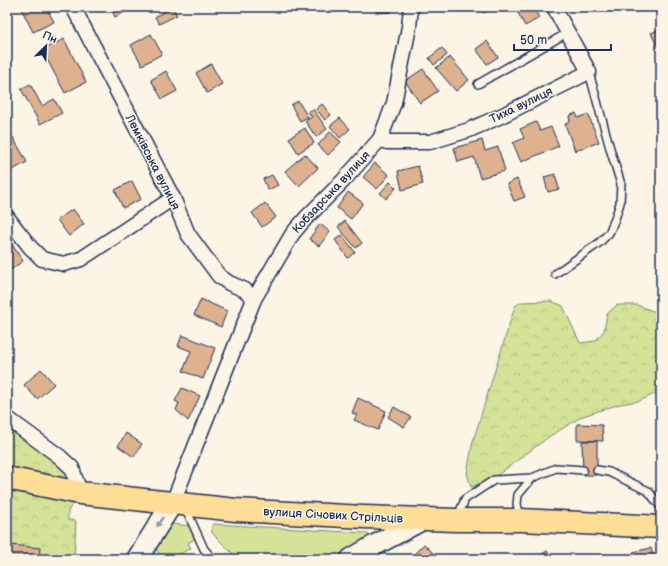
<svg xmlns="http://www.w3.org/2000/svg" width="668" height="566" font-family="'Balsamiq Sans',sans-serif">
	<defs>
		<pattern id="forest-crowns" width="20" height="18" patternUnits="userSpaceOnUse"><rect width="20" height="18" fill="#d4e397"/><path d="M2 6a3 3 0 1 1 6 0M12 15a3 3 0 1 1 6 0" fill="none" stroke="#b5c385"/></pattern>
	</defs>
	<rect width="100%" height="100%" fill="#fcf5e5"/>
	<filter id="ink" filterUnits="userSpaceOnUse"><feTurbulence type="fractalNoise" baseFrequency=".025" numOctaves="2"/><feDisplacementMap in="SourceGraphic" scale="8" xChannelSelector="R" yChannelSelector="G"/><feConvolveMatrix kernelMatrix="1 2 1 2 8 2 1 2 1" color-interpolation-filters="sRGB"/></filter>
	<g filter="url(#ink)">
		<g fill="#d4e397" stroke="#78897a">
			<polygon points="164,523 190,526 196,538 188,543 191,548 172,558 173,559 163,559 151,542"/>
			<polygon points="213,524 365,533 370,535 371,540 340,559 238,559 212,533 212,526"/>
		</g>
		<g fill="url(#forest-crowns)" stroke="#78897a">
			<polygon points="551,301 563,306 580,343 595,341 604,331 607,314 617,305 637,305 661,314 661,391 639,401 620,404 583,416 550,436 495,477 471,487 467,473 473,441 515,306 521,302"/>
			<polygon points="7,419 59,457 80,493 68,511 68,520 76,521 74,559 7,559"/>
		</g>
		<g fill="#deb28f" stroke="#1b2f5e">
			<polygon points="28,7 46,7 54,22 33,32 22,10"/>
			<polygon points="110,7 133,7 133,8 115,17"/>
			<polygon points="172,7 177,15 159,24 155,17"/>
			<polygon points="376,7 390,7 391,12 377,13"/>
			<polygon points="480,7 492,7 484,13"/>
			<polygon points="519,7 533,7 539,18 525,26 516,9"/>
			<polygon points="661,29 661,42 656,44 651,33"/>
			<polygon points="151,34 162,54 142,65 131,45"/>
			<polygon points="64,39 86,82 65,93 42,50"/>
			<polygon points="487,41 498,57 487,64 476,49"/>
			<polygon points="442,48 447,55 434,65 429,58"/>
			<polygon points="450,57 469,80 456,91 436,68"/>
			<polygon points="211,64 222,84 207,93 196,73"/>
			<polygon points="423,69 438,91 420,103 405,81"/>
			<polygon points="166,71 177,91 162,99 151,80"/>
			<polygon points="30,84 42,106 54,99 62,113 40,124 21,89"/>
			<polygon points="298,101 308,117 300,121 291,105"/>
			<polygon points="322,104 331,115 325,120 316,109"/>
			<polygon points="313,109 327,129 316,137 305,121 312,117 308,112"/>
			<polygon points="576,113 578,118 588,114 599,142 575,151 565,124 570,122 569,116"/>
			<polygon points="340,118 350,129 340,138 330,126"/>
			<polygon points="536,122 540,131 551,127 559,146 521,162 513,143 524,138 520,129"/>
			<polygon points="305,128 314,143 298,153 289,138"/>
			<polygon points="330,132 341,142 328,155 318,145"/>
			<polygon points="11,134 27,162 7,173 7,136"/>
			<polygon points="482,140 485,151 498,147 505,171 480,178 474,157 458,162 454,148"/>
			<polygon points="305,154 318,168 299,186 285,171"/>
			<polygon points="375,163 389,175 377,189 363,177"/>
			<polygon points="418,166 423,184 402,190 398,171"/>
			<polygon points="555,174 559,189 548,192 544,177"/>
			<polygon points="272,175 278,185 268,190 263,179"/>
			<polygon points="517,179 525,197 514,201 507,184"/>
			<polygon points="132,181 141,199 123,208 115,190"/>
			<polygon points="390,182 396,188 386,199 380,193"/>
			<polygon points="348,192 363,203 351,219 337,208"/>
			<polygon points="265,203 276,217 262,227 252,213"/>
			<polygon points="73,209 84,224 69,236 57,220"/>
			<polygon points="345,221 362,243 356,248 338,227"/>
			<polygon points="320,224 330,232 319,246 309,239"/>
			<polygon points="342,235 355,252 348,258 335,240"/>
			<polygon points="11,243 23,261 9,271 7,268 7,245"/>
			<polygon points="201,299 227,311 221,327 194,315"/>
			<polygon points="182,335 215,348 203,379 183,371 191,351 178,346"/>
			<polygon points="41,369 54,384 37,399 24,385"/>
			<polygon points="182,388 200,396 188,421 176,410 179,403 175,401"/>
			<polygon points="358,398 386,411 378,430 354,420 357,415 352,413"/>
			<polygon points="394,407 411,417 404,427 388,417"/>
			<polygon points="577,424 602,425 603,441 577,440"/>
			<polygon points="126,433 142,444 134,457 118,446"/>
			<polygon points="582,441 597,441 597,475 583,475"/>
			<polygon points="424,544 439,559 421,559 415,553"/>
			<polygon points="10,545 40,548 39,559 9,559"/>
			<polygon points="651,548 654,559 635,559 633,552"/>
			<polygon points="547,551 553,559 535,559"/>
		</g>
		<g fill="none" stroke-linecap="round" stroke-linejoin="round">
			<g stroke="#1b2f5e" stroke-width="10">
				<g id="lane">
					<polyline points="478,84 567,33"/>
					<polyline points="555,274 599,243 609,233 615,219 620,203 621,184 611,152 589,72"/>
					<polyline points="597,470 609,472 648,491 661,507"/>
					<polyline points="185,507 204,549 213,559"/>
					<polyline points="458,516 465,499 494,480 532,478 556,468 583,470"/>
					<polyline points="520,517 517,504 518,495 532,478"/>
				</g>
			</g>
			<g stroke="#1b2f5e" stroke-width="17">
				<g id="street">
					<polyline points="73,7 173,198 188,234 219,276 229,283 245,290 254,299"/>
					<polyline points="380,139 387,142 430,142 469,130 501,116 589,72 554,7"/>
					<polyline points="7,217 30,247 42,259 64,264 81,259 173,198"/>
					<polyline points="7,418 59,456 72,468 80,493"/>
					<polyline points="173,502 254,299 293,233 306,218 343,181 380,139 394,103 409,27 411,7"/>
				</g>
			</g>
			<g stroke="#1b2f5e" stroke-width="23">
				<g id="secondary">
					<polyline points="137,559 173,502"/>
					<polyline points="351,559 377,544 424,519"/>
				</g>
			</g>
			<g stroke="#1b2f5e" stroke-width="25">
				<polyline id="primary" points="7,478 80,493 236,510 364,517 456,520 521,520 661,527"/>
			</g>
			<polyline stroke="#1b2f5e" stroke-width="2.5" stroke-dasharray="1 3" stroke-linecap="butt" points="194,556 195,559"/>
			<use href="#lane" stroke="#fcf5e5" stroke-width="7"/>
			<use href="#street" stroke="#fcf5e5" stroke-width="14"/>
			<use href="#secondary" stroke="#fcf5e5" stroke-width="20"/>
			<use href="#primary" stroke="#fedd96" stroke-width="22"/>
		</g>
		<defs><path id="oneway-solid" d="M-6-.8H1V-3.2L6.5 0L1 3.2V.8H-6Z"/></defs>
		<use fill="#8c92a2" href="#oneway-solid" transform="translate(160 522) rotate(123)"/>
	</g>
	<g text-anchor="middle" stroke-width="3" stroke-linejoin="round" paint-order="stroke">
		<g font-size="12" fill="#1b2f5e" stroke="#fcf5e5">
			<text transform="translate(521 105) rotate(-26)" y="4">Тиха вулиця</text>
			<text transform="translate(153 162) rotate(63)" y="4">Лемківська вулиця</text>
			<text transform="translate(331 192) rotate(-47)" y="4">Кобзарська вулиця</text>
			<text transform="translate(333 515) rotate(3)" y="4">вулиця Січових Стрільців</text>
		</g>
	</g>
	<rect width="668" height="566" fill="none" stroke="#fcf5e5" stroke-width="24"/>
	<rect x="12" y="12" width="644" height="542" fill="none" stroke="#1b2f5e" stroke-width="1.5" filter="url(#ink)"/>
	<g transform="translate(46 46) rotate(24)" stroke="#fcf5e5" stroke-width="3" paint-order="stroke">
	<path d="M0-3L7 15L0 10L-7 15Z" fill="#1b2f5e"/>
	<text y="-6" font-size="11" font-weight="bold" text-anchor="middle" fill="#1b2f5e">Пн</text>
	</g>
	<path d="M514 44v6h97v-6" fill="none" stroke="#1b2f5e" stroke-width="2"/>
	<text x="520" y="44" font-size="12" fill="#1b2f5e" stroke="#fcf5e5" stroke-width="3" paint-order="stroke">50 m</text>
</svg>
